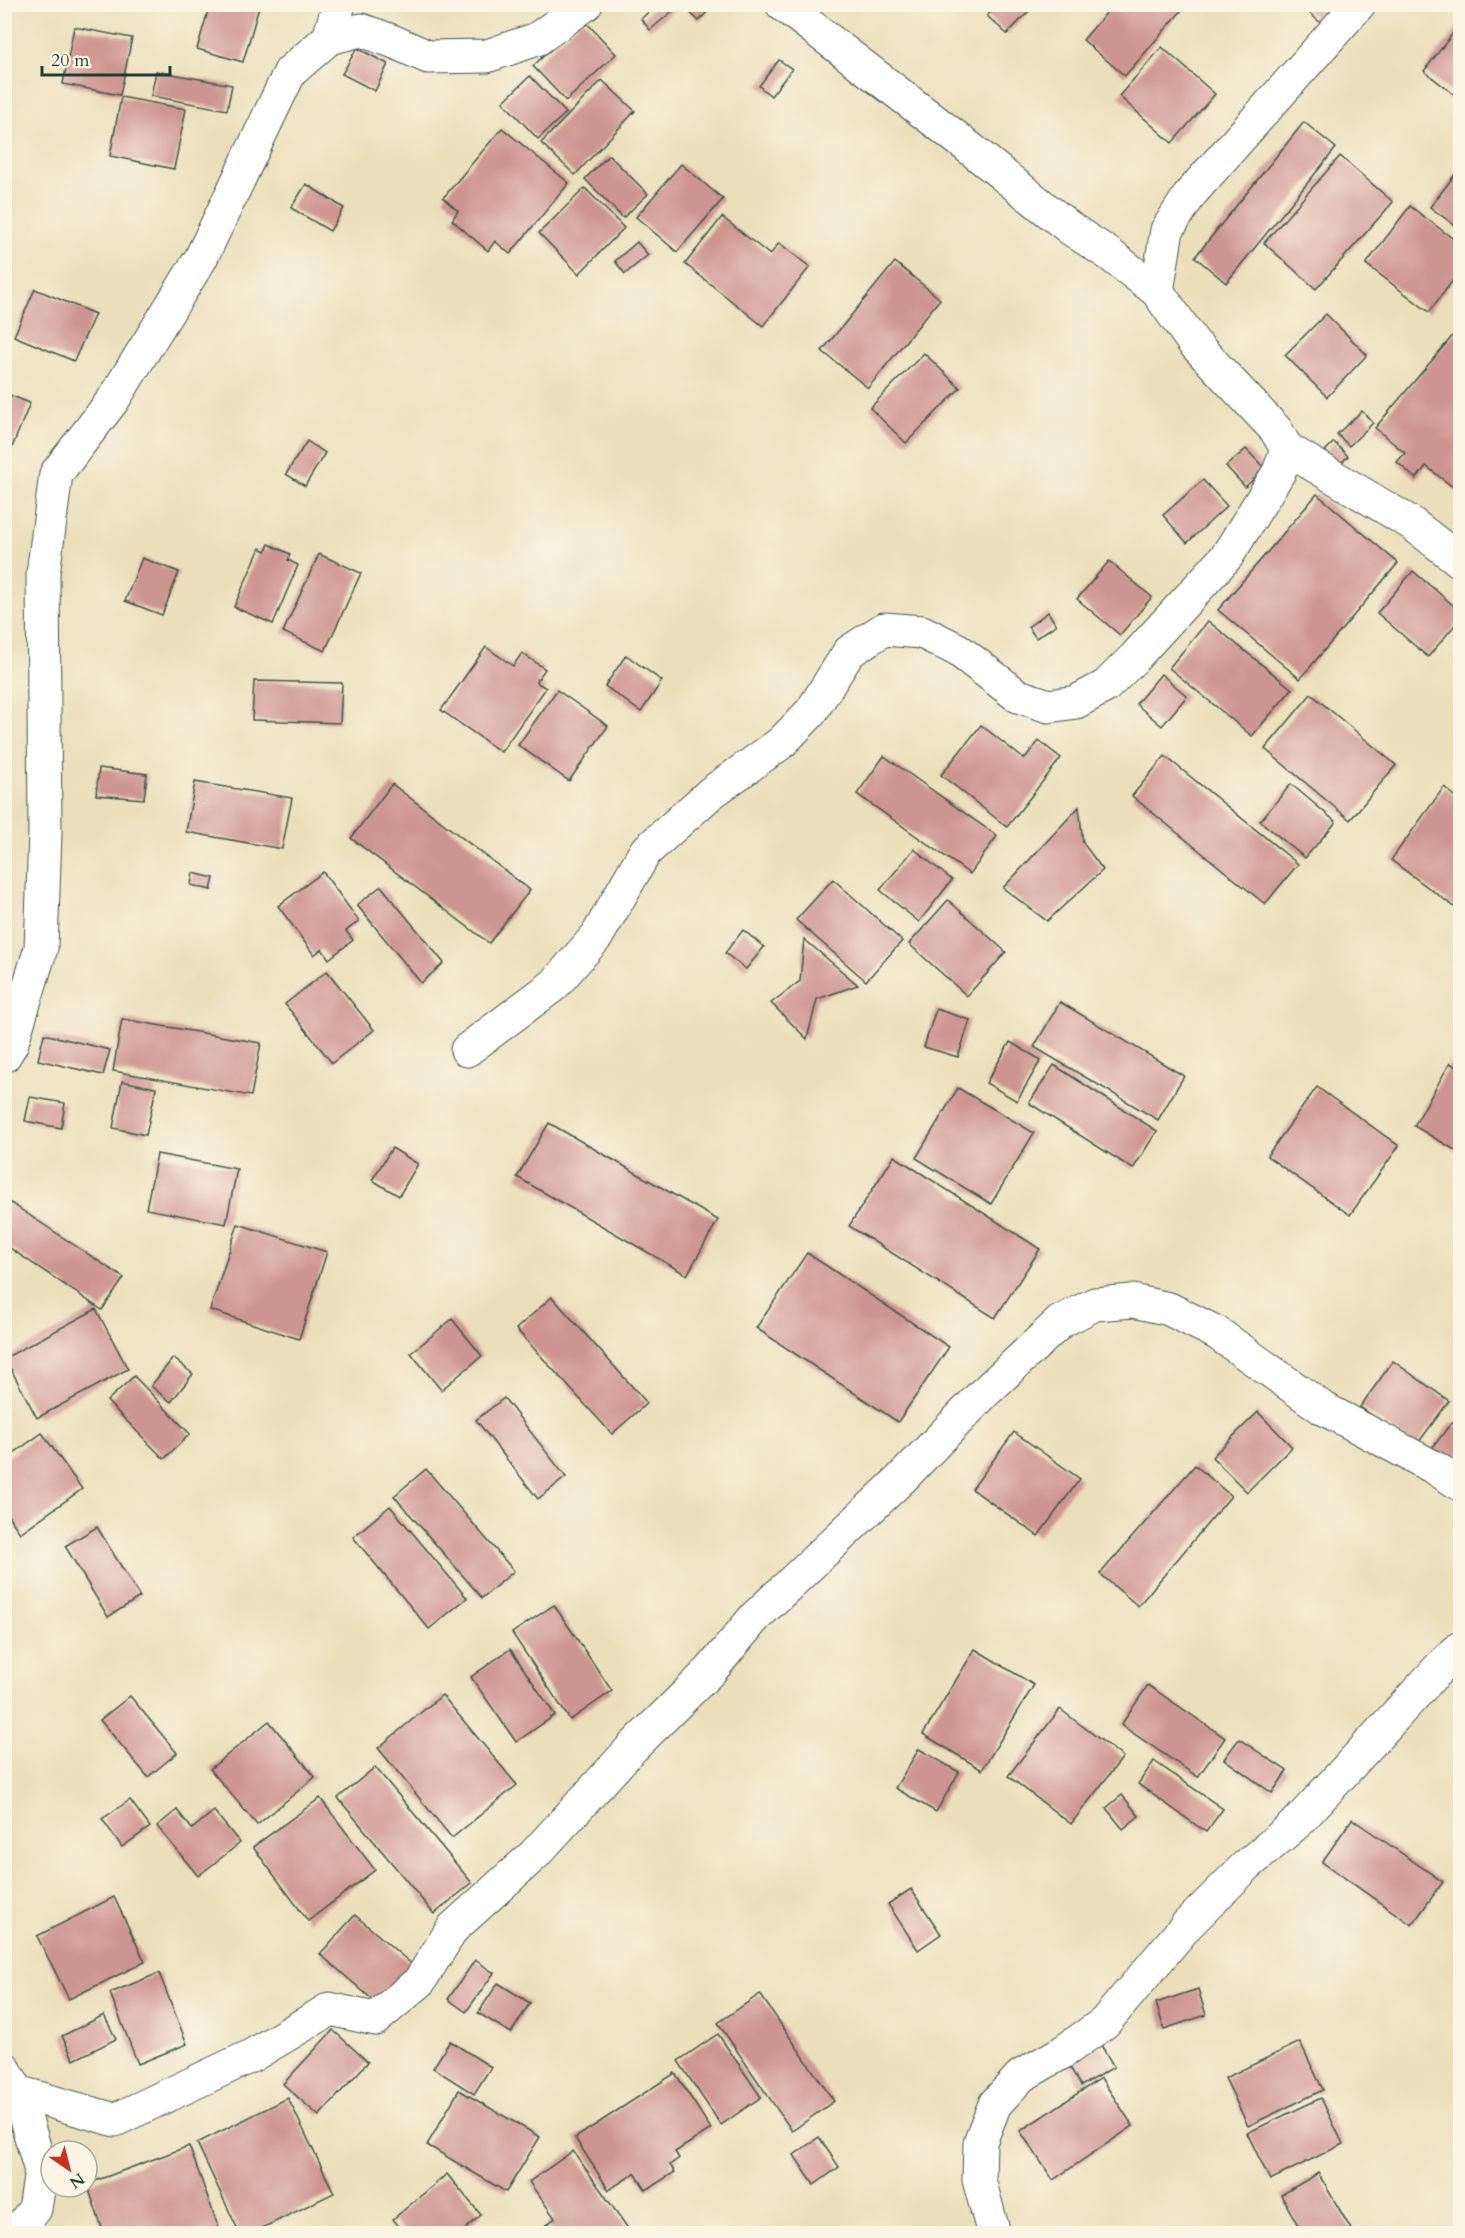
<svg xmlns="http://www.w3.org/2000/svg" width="1465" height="2238" font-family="Cardo,serif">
	<rect width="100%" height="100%" fill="#fcf5e5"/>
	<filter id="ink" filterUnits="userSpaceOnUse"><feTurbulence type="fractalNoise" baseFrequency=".0167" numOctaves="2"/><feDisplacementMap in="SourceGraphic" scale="12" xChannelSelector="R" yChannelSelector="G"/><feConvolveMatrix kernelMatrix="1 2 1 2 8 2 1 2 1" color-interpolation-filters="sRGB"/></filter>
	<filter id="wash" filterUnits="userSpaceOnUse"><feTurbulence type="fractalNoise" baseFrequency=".008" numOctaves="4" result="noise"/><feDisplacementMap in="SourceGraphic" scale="24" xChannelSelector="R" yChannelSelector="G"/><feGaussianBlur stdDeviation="1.35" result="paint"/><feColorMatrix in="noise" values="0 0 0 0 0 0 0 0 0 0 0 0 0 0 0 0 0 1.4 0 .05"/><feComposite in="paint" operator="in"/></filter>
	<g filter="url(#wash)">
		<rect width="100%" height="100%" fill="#ebdfbb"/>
		<g id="blocks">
			<g fill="#cd958f">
				<polygon points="210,4 260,4 243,62 197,49"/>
				<polygon points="657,4 671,4 675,9 650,30 641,19"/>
				<polygon points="681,4 714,4 699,21"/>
				<polygon points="998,4 1036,4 1007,34 987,16"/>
				<polygon points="1114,4 1176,4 1182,10 1125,76 1083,40"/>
				<polygon points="1299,4 1340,4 1322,24"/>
				<polygon points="583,19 616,54 566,101 533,66"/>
				<polygon points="1460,24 1460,99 1424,71"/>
				<polygon points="74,27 132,38 120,95 63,84"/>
				<polygon points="1162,47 1215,94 1172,143 1119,96"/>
				<polygon points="357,48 388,64 375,91 342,74"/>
				<polygon points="779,60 792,69 771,96 759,86"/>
				<polygon points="156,71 232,85 227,110 151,96"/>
				<polygon points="530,76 566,113 538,139 503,102"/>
				<polygon points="602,80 635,111 575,175 541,143"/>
				<polygon points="121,97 186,109 174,169 110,156"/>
				<polygon points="1304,122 1336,148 1226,283 1195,257"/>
				<polygon points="502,128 569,183 510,254 495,241 488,251 452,220 458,211 443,198"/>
				<polygon points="609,155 648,194 623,218 585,179"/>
				<polygon points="1340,156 1393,202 1316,289 1264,243"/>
				<polygon points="681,164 723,199 677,252 636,217"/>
				<polygon points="1460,168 1460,229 1430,207"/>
				<polygon points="306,184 344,208 330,231 291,208"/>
				<polygon points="585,188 624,228 579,274 539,233"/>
				<polygon points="1410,206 1460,244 1460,271 1429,312 1366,264"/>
				<polygon points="722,217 770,255 779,243 810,267 763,326 685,264"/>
				<polygon points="637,242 648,255 625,274 615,261"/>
				<polygon points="895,262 940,299 868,388 822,351"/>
				<polygon points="35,289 95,314 74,361 14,336"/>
				<polygon points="1326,314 1367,355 1327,397 1285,355"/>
				<polygon points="1460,327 1460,490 1459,492 1426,466 1416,479 1397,462 1405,453 1375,428"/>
				<polygon points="924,353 960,388 906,443 870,408"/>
				<polygon points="7,394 30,403 9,455 4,454 4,400"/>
				<polygon points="1362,411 1373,423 1349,446 1337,434"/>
				<polygon points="307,441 325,453 305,486 286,474"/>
				<polygon points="1334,442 1348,456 1339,465 1325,451"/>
				<polygon points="1246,449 1265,469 1245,487 1226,466"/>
				<polygon points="1203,480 1227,506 1187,543 1163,515"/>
				<polygon points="1317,494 1398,563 1300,679 1218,610"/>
				<polygon points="269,544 290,554 288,560 298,565 273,624 234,607 260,548 266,551"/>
				<polygon points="319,554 361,573 325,651 283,632"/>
				<polygon points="142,558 179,572 162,615 125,601"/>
				<polygon points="1109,561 1152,597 1120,635 1077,599"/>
				<polygon points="1413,571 1460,611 1460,619 1428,657 1377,613"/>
				<polygon points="1048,612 1056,625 1036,638 1028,627"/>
				<polygon points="1208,621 1292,689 1252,736 1169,668"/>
				<polygon points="486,647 513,666 522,653 545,669 536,682 546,688 501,752 441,710"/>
				<polygon points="626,655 662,681 641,712 605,686"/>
				<polygon points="1161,674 1187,696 1162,726 1136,704"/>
				<polygon points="254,681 342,683 340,723 252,720"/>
				<polygon points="557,690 608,726 569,781 518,745"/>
				<polygon points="1311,694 1396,765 1350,820 1265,749"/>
				<polygon points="981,725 1024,759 1039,741 1061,758 1007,827 941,775"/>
				<polygon points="884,756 997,836 970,874 857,794"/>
				<polygon points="1165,756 1298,864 1265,904 1132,796"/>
				<polygon points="99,768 147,774 144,799 96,795"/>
				<polygon points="195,782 292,798 282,849 186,832"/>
				<polygon points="392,784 530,890 489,943 351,838"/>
				<polygon points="1291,784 1336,822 1305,858 1260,821"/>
				<polygon points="1444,787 1460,800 1460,911 1391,860"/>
				<polygon points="1079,807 1083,843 1103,870 1047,921 1003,888"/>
				<polygon points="914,849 952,880 919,922 880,890"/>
				<polygon points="323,872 359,921 346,931 353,940 329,959 322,949 314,955 278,906"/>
				<polygon points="193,873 214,878 211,890 191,885"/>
				<polygon points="833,879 902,941 866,981 796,920"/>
				<polygon points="381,886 444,963 421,983 357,905"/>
				<polygon points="948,900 1006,952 967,996 909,944"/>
				<polygon points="743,930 764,947 746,969 725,953"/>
				<polygon points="804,939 858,985 817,999 807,1039 771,1003 800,981"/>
				<polygon points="327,971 374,1030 332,1063 285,1004"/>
				<polygon points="1060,1002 1184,1076 1158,1120 1034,1047"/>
				<polygon points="936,1009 970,1020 958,1057 924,1047"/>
				<polygon points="122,1019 261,1043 251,1096 113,1071"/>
				<polygon points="44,1034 110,1050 103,1075 38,1060"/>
				<polygon points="1010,1042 1041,1060 1017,1101 986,1083"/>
				<polygon points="1450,1063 1460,1069 1460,1153 1414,1126"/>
				<polygon points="1054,1065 1157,1131 1133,1169 1029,1103"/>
				<polygon points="122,1081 156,1088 146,1135 113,1128"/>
				<polygon points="1317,1087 1399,1146 1350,1215 1267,1156"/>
				<polygon points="958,1088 1034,1133 991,1204 916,1158"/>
				<polygon points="30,1097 65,1103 61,1128 25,1121"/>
				<polygon points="549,1123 718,1220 687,1275 517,1177"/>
				<polygon points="392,1148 418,1164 399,1196 372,1180"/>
				<polygon points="157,1154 237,1169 226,1224 146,1209"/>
				<polygon points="894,1156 1040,1249 995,1318 849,1226"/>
				<polygon points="11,1203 124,1278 102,1310 4,1244 4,1212"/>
				<polygon points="238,1224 327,1252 299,1339 210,1310"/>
				<polygon points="807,1253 949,1347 898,1422 756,1328"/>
				<polygon points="552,1297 647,1403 612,1434 516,1329"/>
				<polygon points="96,1309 128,1369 37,1418 5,1358"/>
				<polygon points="452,1319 482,1356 441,1390 411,1353"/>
				<polygon points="173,1358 193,1374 171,1402 151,1386"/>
				<polygon points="1393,1361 1449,1401 1416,1446 1360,1407"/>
				<polygon points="134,1376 190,1434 164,1459 107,1401"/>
				<polygon points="504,1398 566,1477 538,1499 476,1420"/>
				<polygon points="1258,1412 1292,1447 1247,1492 1212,1457"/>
				<polygon points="1452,1422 1460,1429 1460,1476 1429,1452"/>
				<polygon points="1014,1432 1080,1479 1038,1536 972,1489"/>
				<polygon points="42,1433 82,1489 20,1533 4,1510 4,1460"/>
				<polygon points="1195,1465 1231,1496 1138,1606 1100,1574"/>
				<polygon points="426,1469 514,1571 482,1598 394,1496"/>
				<polygon points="390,1506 467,1598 429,1629 353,1537"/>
				<polygon points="97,1527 140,1597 108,1617 65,1546"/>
				<polygon points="554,1605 612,1691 570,1720 512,1633"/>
				<polygon points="510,1649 555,1715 516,1742 471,1677"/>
				<polygon points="975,1649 1034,1685 982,1770 923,1734"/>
				<polygon points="1148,1685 1225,1738 1198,1777 1121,1725"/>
				<polygon points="442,1695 517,1785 452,1838 378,1748"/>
				<polygon points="130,1696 177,1753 148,1777 100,1720"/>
				<polygon points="1060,1709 1123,1757 1071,1824 1008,1776"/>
				<polygon points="269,1721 315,1777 257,1825 210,1769"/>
				<polygon points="1239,1739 1287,1771 1272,1793 1224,1759"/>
				<polygon points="919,1749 959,1772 936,1812 895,1788"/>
				<polygon points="1154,1761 1223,1809 1206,1832 1138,1784"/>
				<polygon points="375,1767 472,1883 434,1914 338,1798"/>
				<polygon points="1122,1795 1139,1816 1123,1829 1106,1808"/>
				<polygon points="320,1798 375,1870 308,1921 253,1847"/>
				<polygon points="130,1800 150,1827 122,1847 102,1819"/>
				<polygon points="177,1810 192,1829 214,1811 240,1843 198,1876 157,1826"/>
				<polygon points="1352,1819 1443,1882 1412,1925 1322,1862"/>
				<polygon points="911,1889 941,1934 918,1950 888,1904"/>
				<polygon points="114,1897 145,1962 69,1999 37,1936"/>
				<polygon points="355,1915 415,1967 381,2007 320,1954"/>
				<polygon points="475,1960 494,1973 466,2012 448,1999"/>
				<polygon points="159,1973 187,2044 138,2064 110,1993"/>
				<polygon points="498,1983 530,2003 511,2033 478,2013"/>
				<polygon points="1198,1989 1206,2015 1164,2029 1156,2003"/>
				<polygon points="760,1994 834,2101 792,2131 718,2023"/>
				<polygon points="104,2015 116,2039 74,2060 62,2036"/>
				<polygon points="333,2030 368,2062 319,2116 283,2084"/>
				<polygon points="718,2034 761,2097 721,2125 678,2061"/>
				<polygon points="450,2041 491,2067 474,2094 433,2068"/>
				<polygon points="1300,2042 1323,2090 1248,2126 1225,2078"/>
				<polygon points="1101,2045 1114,2067 1081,2086 1068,2064"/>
				<polygon points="675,2073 711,2129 675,2152 679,2158 670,2165 675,2172 646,2190 635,2173 609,2190 575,2138"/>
				<polygon points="1101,2078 1133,2126 1053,2180 1020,2131"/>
				<polygon points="459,2090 540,2137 506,2192 427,2145"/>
				<polygon points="288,2098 334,2193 250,2234 240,2234 197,2143"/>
				<polygon points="1321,2098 1343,2144 1270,2180 1247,2133"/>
				<polygon points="819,2137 839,2167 814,2185 794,2155"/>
				<polygon points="189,2146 221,2234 104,2234 87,2184"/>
				<polygon points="573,2151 632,2234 552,2234 546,2225 555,2218 529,2182"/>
				<polygon points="1318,2173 1351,2229 1343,2234 1303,2234 1281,2195"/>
				<polygon points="447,2174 481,2215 460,2234 405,2234 393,2219"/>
			</g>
		</g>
	</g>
	<g filter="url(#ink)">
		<use href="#blocks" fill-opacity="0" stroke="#3e5548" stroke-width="1.5"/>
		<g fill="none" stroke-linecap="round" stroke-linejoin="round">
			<g stroke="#3e5548" stroke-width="35">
				<g id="street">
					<polyline points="782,4 962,142 1071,229 1109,254 1157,291"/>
					<polyline points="329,38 339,4"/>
					<polyline points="1287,449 1411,523 1460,561"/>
					<polyline points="467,1050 554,985 597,936 645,852 711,793 781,743 811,712 849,652 884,629 922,632 958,650 1018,696 1049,706 1076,702 1106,686 1134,658 1227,556 1279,472 1287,449 1276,430 1193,342 1157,291 1167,230 1191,193 1359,4"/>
					<polyline points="4,1056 11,1045 41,948 45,833 43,574 56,474 113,400 201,258 290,72 329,38 361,30 392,41 428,57 487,56 537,39 586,4"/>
					<polyline points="4,2068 18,2092 41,2171 35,2209 20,2228 8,2234"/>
					<polyline points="18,2092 115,2120 251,2056 330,2009 375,2019 419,1982 453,1928 534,1855 632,1748 711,1670 755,1617 901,1479 983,1394 1060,1322 1095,1304 1133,1301 1169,1309 1217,1333 1321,1407 1435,1468 1460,1484"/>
					<polyline points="994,2234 979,2180 980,2142 995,2104 1021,2076 1063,2052 1104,2023 1187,1925 1246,1866 1298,1822 1441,1666 1460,1648"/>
				</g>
			</g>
			<use href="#street" stroke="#fff" stroke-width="33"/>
		</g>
	</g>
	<rect width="1465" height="2238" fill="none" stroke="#fcf5e5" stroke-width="24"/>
	<g transform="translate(69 2169) rotate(145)"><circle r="28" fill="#fcf5e5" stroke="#a4ab9e" stroke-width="1.5"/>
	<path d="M0-4.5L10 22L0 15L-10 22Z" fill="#c8321e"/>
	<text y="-9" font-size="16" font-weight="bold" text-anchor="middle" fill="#1f3d34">N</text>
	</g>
	<path d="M42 66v9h128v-9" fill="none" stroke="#1f3d34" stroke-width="3"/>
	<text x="51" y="66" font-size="18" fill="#1f3d34" stroke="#fcf5e5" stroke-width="4.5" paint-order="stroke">20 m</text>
</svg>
